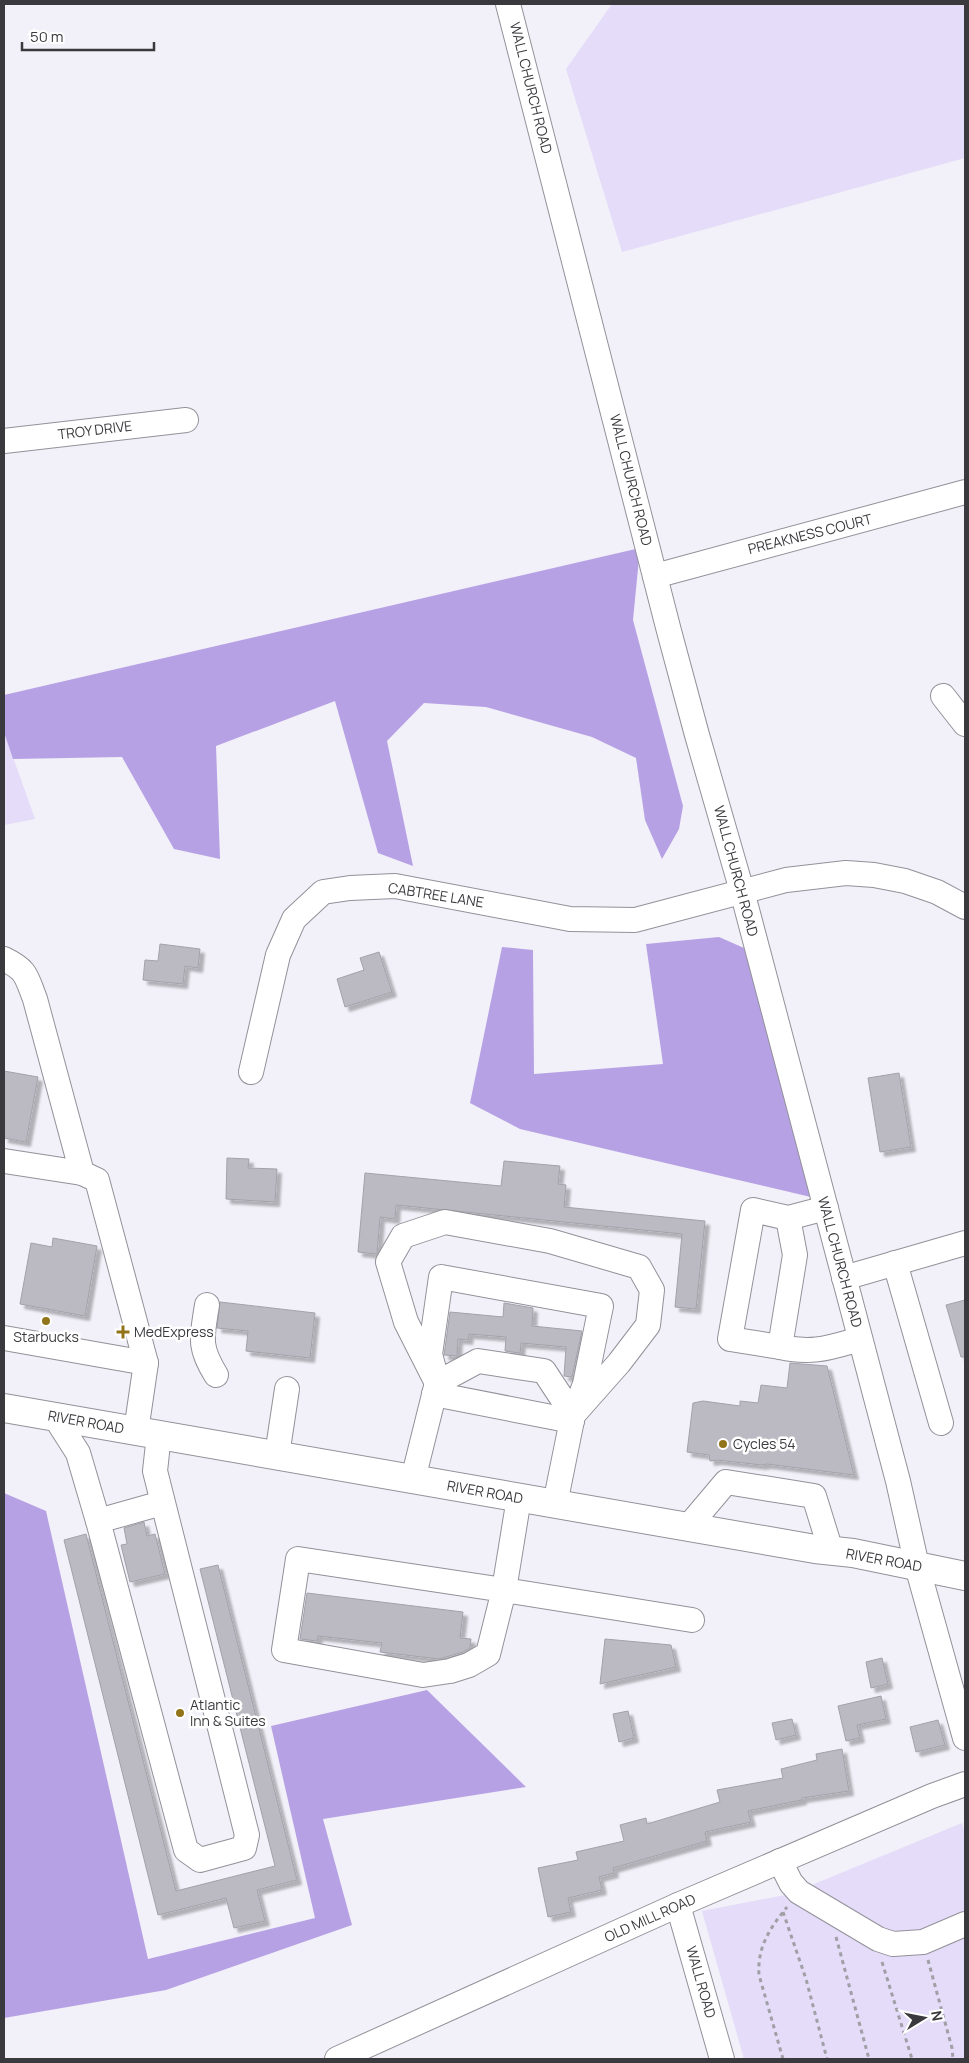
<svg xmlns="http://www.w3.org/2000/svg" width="969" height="2063" font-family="Manrope,sans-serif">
	<defs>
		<filter id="shadow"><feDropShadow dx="4.5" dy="4.5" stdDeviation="1" flood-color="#0004"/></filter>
	</defs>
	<rect width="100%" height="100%" fill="#f2f0f8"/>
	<g fill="#e4dcf8">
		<polygon points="612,4 965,4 965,158 622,252 566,69"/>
		<polygon points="4,732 35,819 4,825"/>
		<polygon points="962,1823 965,1834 965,2059 744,2059 702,1911 790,1894"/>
	</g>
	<g fill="#b7a1e5">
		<polygon points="640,548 633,620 683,806 679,829 662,859 645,820 636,758 592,737 486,707 424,703 387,741 413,866 378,853 335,701 216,746 220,859 174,849 122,757 13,759 4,732 4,695"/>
		<polygon points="719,937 744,948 815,1198 520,1129 470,1103 502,947 533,950 534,1074 663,1064 646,944"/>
		<polygon points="4,1493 46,1511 148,1959 315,1918 271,1726 427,1690 526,1787 323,1819 352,1925 166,1990 4,2018"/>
	</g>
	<g fill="#bbb9c1" stroke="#a3a1a9" filter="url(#shadow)">
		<polygon points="160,944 200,949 198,968 185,966 183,984 143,980 145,960 158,961"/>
		<polygon points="379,952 392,992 345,1007 337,979 364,970 360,958"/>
		<polygon points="4,1071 38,1077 26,1142 4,1138"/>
		<polygon points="899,1073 911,1147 880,1152 868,1078"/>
		<polygon points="227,1158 249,1159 248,1168 277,1169 275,1202 226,1199"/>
		<polygon points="504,1161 560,1166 558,1184 566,1185 564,1207 705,1221 696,1309 675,1307 682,1234 396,1205 395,1219 380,1217 377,1254 358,1252 365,1173 501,1186"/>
		<polygon points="53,1238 97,1246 85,1316 20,1304 31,1243 52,1247"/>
		<polygon points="965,1300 965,1357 961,1357 946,1305"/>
		<polygon points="220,1302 315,1313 310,1358 246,1351 248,1331 217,1328"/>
		<polygon points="504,1303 533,1308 532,1326 582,1331 572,1377 564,1376 566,1347 521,1343 520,1353 505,1351 506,1337 469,1334 468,1340 458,1339 457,1356 444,1355 450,1312 503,1317"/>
		<polygon points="790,1363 827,1366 854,1475 767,1464 762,1465 717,1460 710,1461 709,1455 687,1452 693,1403 703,1401 740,1406 740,1401 758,1403 761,1385 787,1388"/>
		<polygon points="144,1522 147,1536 155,1534 165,1574 130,1582 121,1545 127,1544 124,1528"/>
		<polygon points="86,1534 176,1891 275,1866 200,1569 218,1565 297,1880 257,1890 265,1921 234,1928 226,1898 158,1915 64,1540"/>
		<polygon points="307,1593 463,1612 460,1638 471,1639 470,1648 463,1652 439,1659 380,1652 382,1643 318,1636 317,1641 300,1639"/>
		<polygon points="605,1639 671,1645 676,1667 600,1684"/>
		<polygon points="882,1658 888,1684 871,1688 866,1662"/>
		<polygon points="881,1696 886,1719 857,1725 860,1738 846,1741 838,1706"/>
		<polygon points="628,1711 634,1738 619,1742 613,1714"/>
		<polygon points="792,1719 796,1735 776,1740 772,1723"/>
		<polygon points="938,1720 945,1745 916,1752 910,1727"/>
		<polygon points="842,1749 849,1791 802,1798 802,1800 748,1811 751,1822 705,1832 707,1841 613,1868 614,1873 599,1877 602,1890 568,1898 571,1912 548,1917 538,1868 578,1860 576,1852 624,1841 620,1825 646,1818 647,1824 720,1802 717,1790 783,1778 781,1769 817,1760 816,1754"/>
	</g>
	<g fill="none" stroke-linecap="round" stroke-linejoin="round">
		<g stroke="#939199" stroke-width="26">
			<g id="minor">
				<polyline points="508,4 669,631 697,735 742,891 898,1481 917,1566 965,1738"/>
				<polyline points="4,441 186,420"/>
				<polyline points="655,576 965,492"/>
				<polyline points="943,696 965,724"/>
				<path d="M4,959C27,970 26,976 35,999L82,1173"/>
				<polyline points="251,1072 278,955 294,919 323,892 350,888 395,886 570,919 635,920 786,880 846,873 874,875 905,881 937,892 965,907"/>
				<polyline points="4,1161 82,1173 97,1180 146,1363 136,1431"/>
				<polyline points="788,1218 753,1210 730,1339 780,1347 795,1255 788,1218 826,1208"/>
				<polyline points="895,1263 941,1423"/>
				<polyline points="844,1278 965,1243"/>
				<path d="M207,1305C202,1337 198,1346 216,1375"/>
				<polyline points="4,1338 146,1363"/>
				<path d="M780,1347C813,1354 828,1348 860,1339"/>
				<polyline points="434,1369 430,1354 441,1277 601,1306 585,1384 577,1405"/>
				<polyline points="437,1383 406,1322 388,1262 403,1236 445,1222 550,1241 639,1267 652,1290 648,1325 619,1363 573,1415"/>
				<polyline points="434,1394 572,1421"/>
				<polyline points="55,1417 78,1453 98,1521 186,1850 200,1860 244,1848 247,1835 155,1471 159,1435"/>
				<polyline points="277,1455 287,1389"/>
				<polyline points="413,1479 437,1383 478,1361 544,1371 573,1415 555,1504"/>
				<polyline points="519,1498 504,1590 298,1559 284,1650 423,1675 450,1671 469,1665 488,1654 504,1590 692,1620"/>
				<polyline points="98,1521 162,1503"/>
				<polyline points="688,1527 726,1482 814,1496 831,1551"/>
				<polyline points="780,1861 791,1883 799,1892 878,1939 893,1944 923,1942 965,1924"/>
				<polyline points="678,1905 722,2059"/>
				<polyline points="337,2059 678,1905 932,1796 965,1784"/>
			</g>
		</g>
		<g stroke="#939199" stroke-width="30">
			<polyline id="highway" points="4,1408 815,1549 853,1553 965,1576"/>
		</g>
		<g stroke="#a09fa5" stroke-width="3" stroke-dasharray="4 4" stroke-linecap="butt">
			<polyline points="783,1912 806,1979 827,2059"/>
			<polyline points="836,1937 869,2059"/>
			<polyline points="928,1960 952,2048 953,2059"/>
			<polyline points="882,1962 912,2059"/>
			<path d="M783,2059L759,1975C757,1947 770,1928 787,1907"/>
		</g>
		<use href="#minor" stroke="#fff" stroke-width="24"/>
		<use href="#highway" stroke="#fff" stroke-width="28"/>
	</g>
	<g fill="#92741b" stroke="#fff" stroke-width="2">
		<circle cx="46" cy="1321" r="5"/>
		<path d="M120.5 1324.5h5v5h5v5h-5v5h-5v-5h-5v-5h5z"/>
		<circle cx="723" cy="1444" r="5"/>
		<circle cx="180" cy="1713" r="5"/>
	</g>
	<g text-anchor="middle" stroke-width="5" stroke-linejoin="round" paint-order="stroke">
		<g font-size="14" fill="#3a393d" stroke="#fff">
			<text transform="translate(531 88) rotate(76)" y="5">WALL CHURCH ROAD</text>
			<text transform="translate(95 430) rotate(-7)" y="5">TROY DRIVE</text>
			<text transform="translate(631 480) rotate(76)" y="5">WALL CHURCH ROAD</text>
			<text transform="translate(810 534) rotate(-14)" y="5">PREAKNESS COURT</text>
			<text transform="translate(736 871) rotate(75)" y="5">WALL CHURCH ROAD</text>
			<text transform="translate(436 895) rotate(9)" y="5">CABTREE LANE</text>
			<text transform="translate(840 1262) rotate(75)" y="5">WALL CHURCH ROAD</text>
			<text transform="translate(86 1422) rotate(10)" y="5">RIVER ROAD</text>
			<text transform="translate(485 1492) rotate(10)" y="5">RIVER ROAD</text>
			<text transform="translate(884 1560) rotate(10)" y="5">RIVER ROAD</text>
			<text transform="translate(650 1918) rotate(-24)" y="5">OLD MILL ROAD</text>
			<text transform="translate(701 1982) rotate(74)" y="5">WALL ROAD</text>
		</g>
		<g font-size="14" fill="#3a393d" stroke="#fff" text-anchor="start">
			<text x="134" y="1337">MedExpress</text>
			<text x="46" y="1342" text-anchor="middle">Starbucks</text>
			<text x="733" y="1449">Cycles 54</text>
			<text x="190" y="1710">Atlantic<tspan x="190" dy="16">Inn &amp; Suites</tspan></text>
		</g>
	</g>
	<rect width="969" height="2063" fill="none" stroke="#3a393d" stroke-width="10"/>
	<g transform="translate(924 2018) rotate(80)" stroke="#ffffff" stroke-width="4" paint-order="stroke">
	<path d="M0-4L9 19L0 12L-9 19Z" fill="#3a393d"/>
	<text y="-8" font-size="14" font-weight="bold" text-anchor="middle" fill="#3a393d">N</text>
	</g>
	<path d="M22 42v8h132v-8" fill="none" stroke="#3a393d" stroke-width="2.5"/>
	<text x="30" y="42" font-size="15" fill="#3a393d" stroke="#ffffff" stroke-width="4" paint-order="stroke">50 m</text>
</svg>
